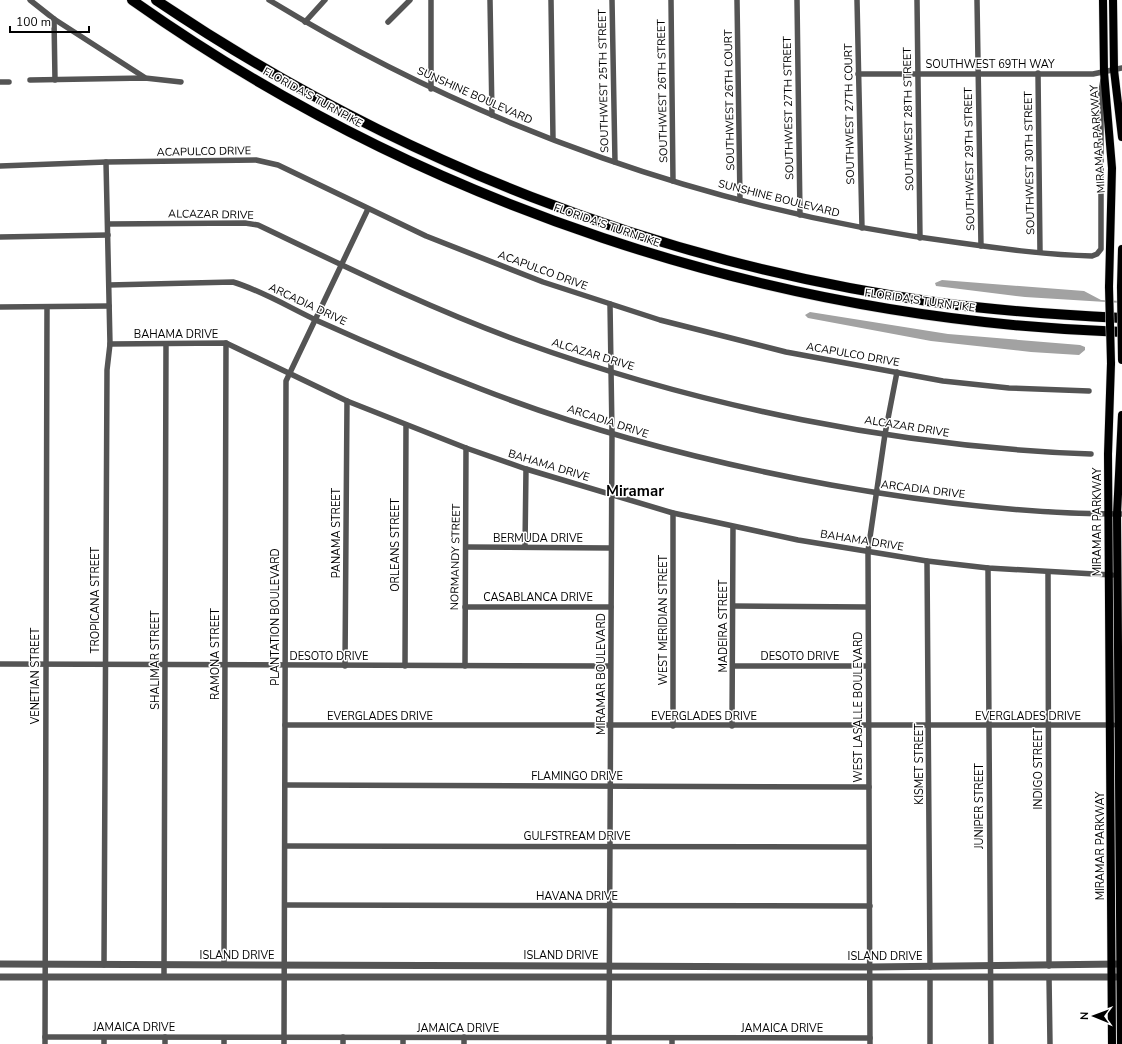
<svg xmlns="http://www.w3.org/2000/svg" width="1122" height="1044" font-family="'Nunito Sans',sans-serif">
	<rect width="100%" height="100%" fill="#fff"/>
	<g fill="#a2a2a2">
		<polygon points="942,280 1084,291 1101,300 1122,301 1122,303 1025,297 936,286 935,283"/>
		<polygon points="810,312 948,334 1080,345 1085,347 1085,350 1079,355 1031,352 931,341 808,318 805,315"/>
	</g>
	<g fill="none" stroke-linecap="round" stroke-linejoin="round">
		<g stroke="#dbdbdb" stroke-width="9">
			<g id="primary">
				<polyline points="1103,0 1104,72 1112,168 1109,287"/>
				<polyline points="1113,0 1114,70 1122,137"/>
				<polyline points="1121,287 1122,249"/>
				<polyline points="1111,363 1108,454 1112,1044"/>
				<polyline points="1121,1044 1117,514 1122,415"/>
			</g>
		</g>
		<g stroke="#dbdbdb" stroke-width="11">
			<g id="motorway">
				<path d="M132,0C420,204 770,320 1122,332"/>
				<path d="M156,0C393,160 658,264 941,303C1001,311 1062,315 1122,318"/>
			</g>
		</g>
		<g stroke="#545454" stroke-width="5.5">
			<polyline points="30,0 54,19 144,77"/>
			<path d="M269,0C479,128 717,212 961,243C1004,249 1048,255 1092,256L1097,254L1101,249V91L1103,80"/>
			<polyline points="431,0 431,89"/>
			<polyline points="490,0 492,115"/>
			<polyline points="551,0 553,139"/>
			<polyline points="612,0 615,162"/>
			<polyline points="671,0 673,181"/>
			<polyline points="737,0 740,200"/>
			<polyline points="797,0 800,215"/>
			<polyline points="857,0 862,228"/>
			<polyline points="917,0 920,238"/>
			<polyline points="977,0 981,246"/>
			<polyline points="54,19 55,80"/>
			<polyline points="305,22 325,0"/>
			<polyline points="388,22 410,0"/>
			<polyline points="1038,73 1040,252"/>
			<polyline points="858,74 1093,74 1122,68"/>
			<polyline points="30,80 145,78 181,82"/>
			<polyline points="0,82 9,82"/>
			<polyline points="0,166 106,162 256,160 278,165 426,236 543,282 660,320 786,352 943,381 1009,388 1089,391"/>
			<path d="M108,224L245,223L258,225C344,266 431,309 522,342C702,407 899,447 1091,454"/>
			<polyline points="0,237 108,235"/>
			<path d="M109,285L233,282C263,291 290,308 318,321C371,345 426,368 481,389C594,433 711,463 831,485C927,502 1024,514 1122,514"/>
			<polyline points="0,307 109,306"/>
			<polyline points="110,344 226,343 347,401 466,448 526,469 673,513 798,540 927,561 988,568 1112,575"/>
			<polyline points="466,547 611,548"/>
			<polyline points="525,547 526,469"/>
			<polyline points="927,561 930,967"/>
			<polyline points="988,568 991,1044"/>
			<polyline points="1048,572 1049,966"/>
			<polyline points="733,606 868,607"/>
			<polyline points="465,607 611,607"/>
			<polyline points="0,664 610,666"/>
			<polyline points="345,666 347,401"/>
			<polyline points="405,666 406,425"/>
			<polyline points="465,666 466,448"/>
			<polyline points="733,666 868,666"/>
			<polyline points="285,725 1113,725"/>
			<polyline points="673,726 673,513"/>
			<polyline points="732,726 733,527"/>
			<polyline points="285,785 869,787"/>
			<polyline points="285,846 868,847"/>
			<polyline points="285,905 870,906"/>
			<polyline points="104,965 107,370 110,344 106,162"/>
			<polyline points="224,965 226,343"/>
			<polyline points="164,976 166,344"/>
			<polyline points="1049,977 1050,1044"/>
			<polyline points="930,978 930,1044"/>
			<polyline points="45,1037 870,1038"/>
			<polyline points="45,1044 47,308"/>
			<polyline points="104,1044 104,1038"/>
			<polyline points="165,1044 165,1037"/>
			<polyline points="224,1044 224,1038"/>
			<polyline points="284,1044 286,381 368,209"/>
			<polyline points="343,1044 343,1037"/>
			<polyline points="403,1044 403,1038"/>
			<polyline points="464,1044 464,1037"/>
			<polyline points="609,1044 612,433 610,304"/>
			<polyline points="672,1044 672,1038"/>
			<polyline points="870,1044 868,551 885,434 897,372"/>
		</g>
		<g stroke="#545454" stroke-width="7">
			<polyline points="0,964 870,967 1120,964"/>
			<polyline points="0,977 1116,977"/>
		</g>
		<use href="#primary" stroke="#000" stroke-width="8"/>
		<use href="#motorway" stroke="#000" stroke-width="10"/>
		<g stroke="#dbdbdb" stroke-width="9" stroke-linecap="butt">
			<g id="primary-bridge">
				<polyline points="1109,287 1111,363"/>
				<polyline points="1121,287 1122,360"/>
			</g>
		</g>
		<use href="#primary-bridge" stroke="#000" stroke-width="8"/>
	</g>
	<g text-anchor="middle" stroke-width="3" stroke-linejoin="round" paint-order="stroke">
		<g font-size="11" fill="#000" stroke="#fff">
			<text x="990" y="68">SOUTHWEST 69TH WAY</text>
			<text transform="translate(603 81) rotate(-91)" y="4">SOUTHWEST 25TH STREET</text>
			<text transform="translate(662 91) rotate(-91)" y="4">SOUTHWEST 26TH STREET</text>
			<text transform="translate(475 95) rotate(24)" y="4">SUNSHINE BOULEVARD</text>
			<text transform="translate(313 97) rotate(29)" y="4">FLORIDA'S TURNPIKE</text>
			<text transform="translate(729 100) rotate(-91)" y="4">SOUTHWEST 26TH COURT</text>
			<text transform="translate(788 108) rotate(-91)" y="4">SOUTHWEST 27TH STREET</text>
			<text transform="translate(849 114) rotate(-91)" y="4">SOUTHWEST 27TH COURT</text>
			<text transform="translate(908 119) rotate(-91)" y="4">SOUTHWEST 28TH STREET</text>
			<text transform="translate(1097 139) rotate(-94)" y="4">MIRAMAR PARKWAY</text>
			<text transform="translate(204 151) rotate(-1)" y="4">ACAPULCO DRIVE</text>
			<text transform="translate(969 159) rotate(-91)" y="4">SOUTHWEST 29TH STREET</text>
			<text transform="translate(1029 163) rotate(-91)" y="4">SOUTHWEST 30TH STREET</text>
			<text transform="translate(779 198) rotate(14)" y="4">SUNSHINE BOULEVARD</text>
			<text transform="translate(211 214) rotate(1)" y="4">ALCAZAR DRIVE</text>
			<text transform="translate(607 225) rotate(19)" y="4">FLORIDA'S TURNPIKE</text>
			<text transform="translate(543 270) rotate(20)" y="4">ACAPULCO DRIVE</text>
			<text transform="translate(920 300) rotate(8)" y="4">FLORIDA'S TURNPIKE</text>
			<text transform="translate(308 304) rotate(25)" y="4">ARCADIA DRIVE</text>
			<text x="176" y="338">BAHAMA DRIVE</text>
			<text transform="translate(593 354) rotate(17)" y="4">ALCAZAR DRIVE</text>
			<text transform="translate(853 354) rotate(10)" y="4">ACAPULCO DRIVE</text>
			<text transform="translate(608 421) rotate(18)" y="4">ARCADIA DRIVE</text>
			<text transform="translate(907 426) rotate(9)" y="4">ALCAZAR DRIVE</text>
			<text transform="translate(549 465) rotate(17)" y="4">BAHAMA DRIVE</text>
			<text transform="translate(923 489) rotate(7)" y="4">ARCADIA DRIVE</text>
			<text transform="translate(1097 522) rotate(-90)" y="4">MIRAMAR PARKWAY</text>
			<text transform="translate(336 533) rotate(-90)" y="4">PANAMA STREET</text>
			<text x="538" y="542">BERMUDA DRIVE</text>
			<text transform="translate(862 540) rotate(9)" y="4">BAHAMA DRIVE</text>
			<text transform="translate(395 545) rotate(-90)" y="4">ORLEANS STREET</text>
			<text transform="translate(455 557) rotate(-89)" y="4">NORMANDY STREET</text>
			<text x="538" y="601">CASABLANCA DRIVE</text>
			<text transform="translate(95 600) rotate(-90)" y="4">TROPICANA STREET</text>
			<text transform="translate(275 617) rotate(-90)" y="4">PLANTATION BOULEVARD</text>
			<text transform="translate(663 620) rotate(-90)" y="4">WEST MERIDIAN STREET</text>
			<text transform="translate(723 626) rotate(-90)" y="4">MADEIRA STREET</text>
			<text transform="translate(215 654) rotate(-90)" y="4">RAMONA STREET</text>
			<text x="329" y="660">DESOTO DRIVE</text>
			<text x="800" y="660">DESOTO DRIVE</text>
			<text transform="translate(155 660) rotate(-90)" y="4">SHALIMAR STREET</text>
			<text transform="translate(601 674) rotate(-90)" y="4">MIRAMAR BOULEVARD</text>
			<text transform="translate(35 676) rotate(-90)" y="4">VENETIAN STREET</text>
			<text transform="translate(858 707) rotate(-90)" y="4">WEST LASALLE BOULEVARD</text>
			<text x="380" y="720">EVERGLADES DRIVE</text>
			<text x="704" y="720">EVERGLADES DRIVE</text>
			<text x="1028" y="720">EVERGLADES DRIVE</text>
			<text transform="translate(919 764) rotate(-90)" y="4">KISMET STREET</text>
			<text transform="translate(1038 769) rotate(-90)" y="4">INDIGO STREET</text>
			<text x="577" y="780">FLAMINGO DRIVE</text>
			<text transform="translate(979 806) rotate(-90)" y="4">JUNIPER STREET</text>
			<text x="577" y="840">GULFSTREAM DRIVE</text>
			<text transform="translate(1100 846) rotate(-90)" y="4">MIRAMAR PARKWAY</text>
			<text x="577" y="900">HAVANA DRIVE</text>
			<text x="237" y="959">ISLAND DRIVE</text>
			<text x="561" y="959">ISLAND DRIVE</text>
			<text x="885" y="960">ISLAND DRIVE</text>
			<text x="134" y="1031">JAMAICA DRIVE</text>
			<text x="458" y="1032">JAMAICA DRIVE</text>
			<text x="782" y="1032">JAMAICA DRIVE</text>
		</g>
		<g font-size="15" font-weight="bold" fill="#000" stroke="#fff">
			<text x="635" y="496">Miramar</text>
		</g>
	</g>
	<g transform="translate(1094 1016) rotate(271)" stroke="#ffffff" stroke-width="3" paint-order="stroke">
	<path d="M0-3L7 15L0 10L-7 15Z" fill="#000000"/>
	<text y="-6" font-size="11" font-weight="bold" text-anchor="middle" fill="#000000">N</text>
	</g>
	<path d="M10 26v6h79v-6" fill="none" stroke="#000000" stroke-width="2"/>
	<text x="16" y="26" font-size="12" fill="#000000" stroke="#ffffff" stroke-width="3" paint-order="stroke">100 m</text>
</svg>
